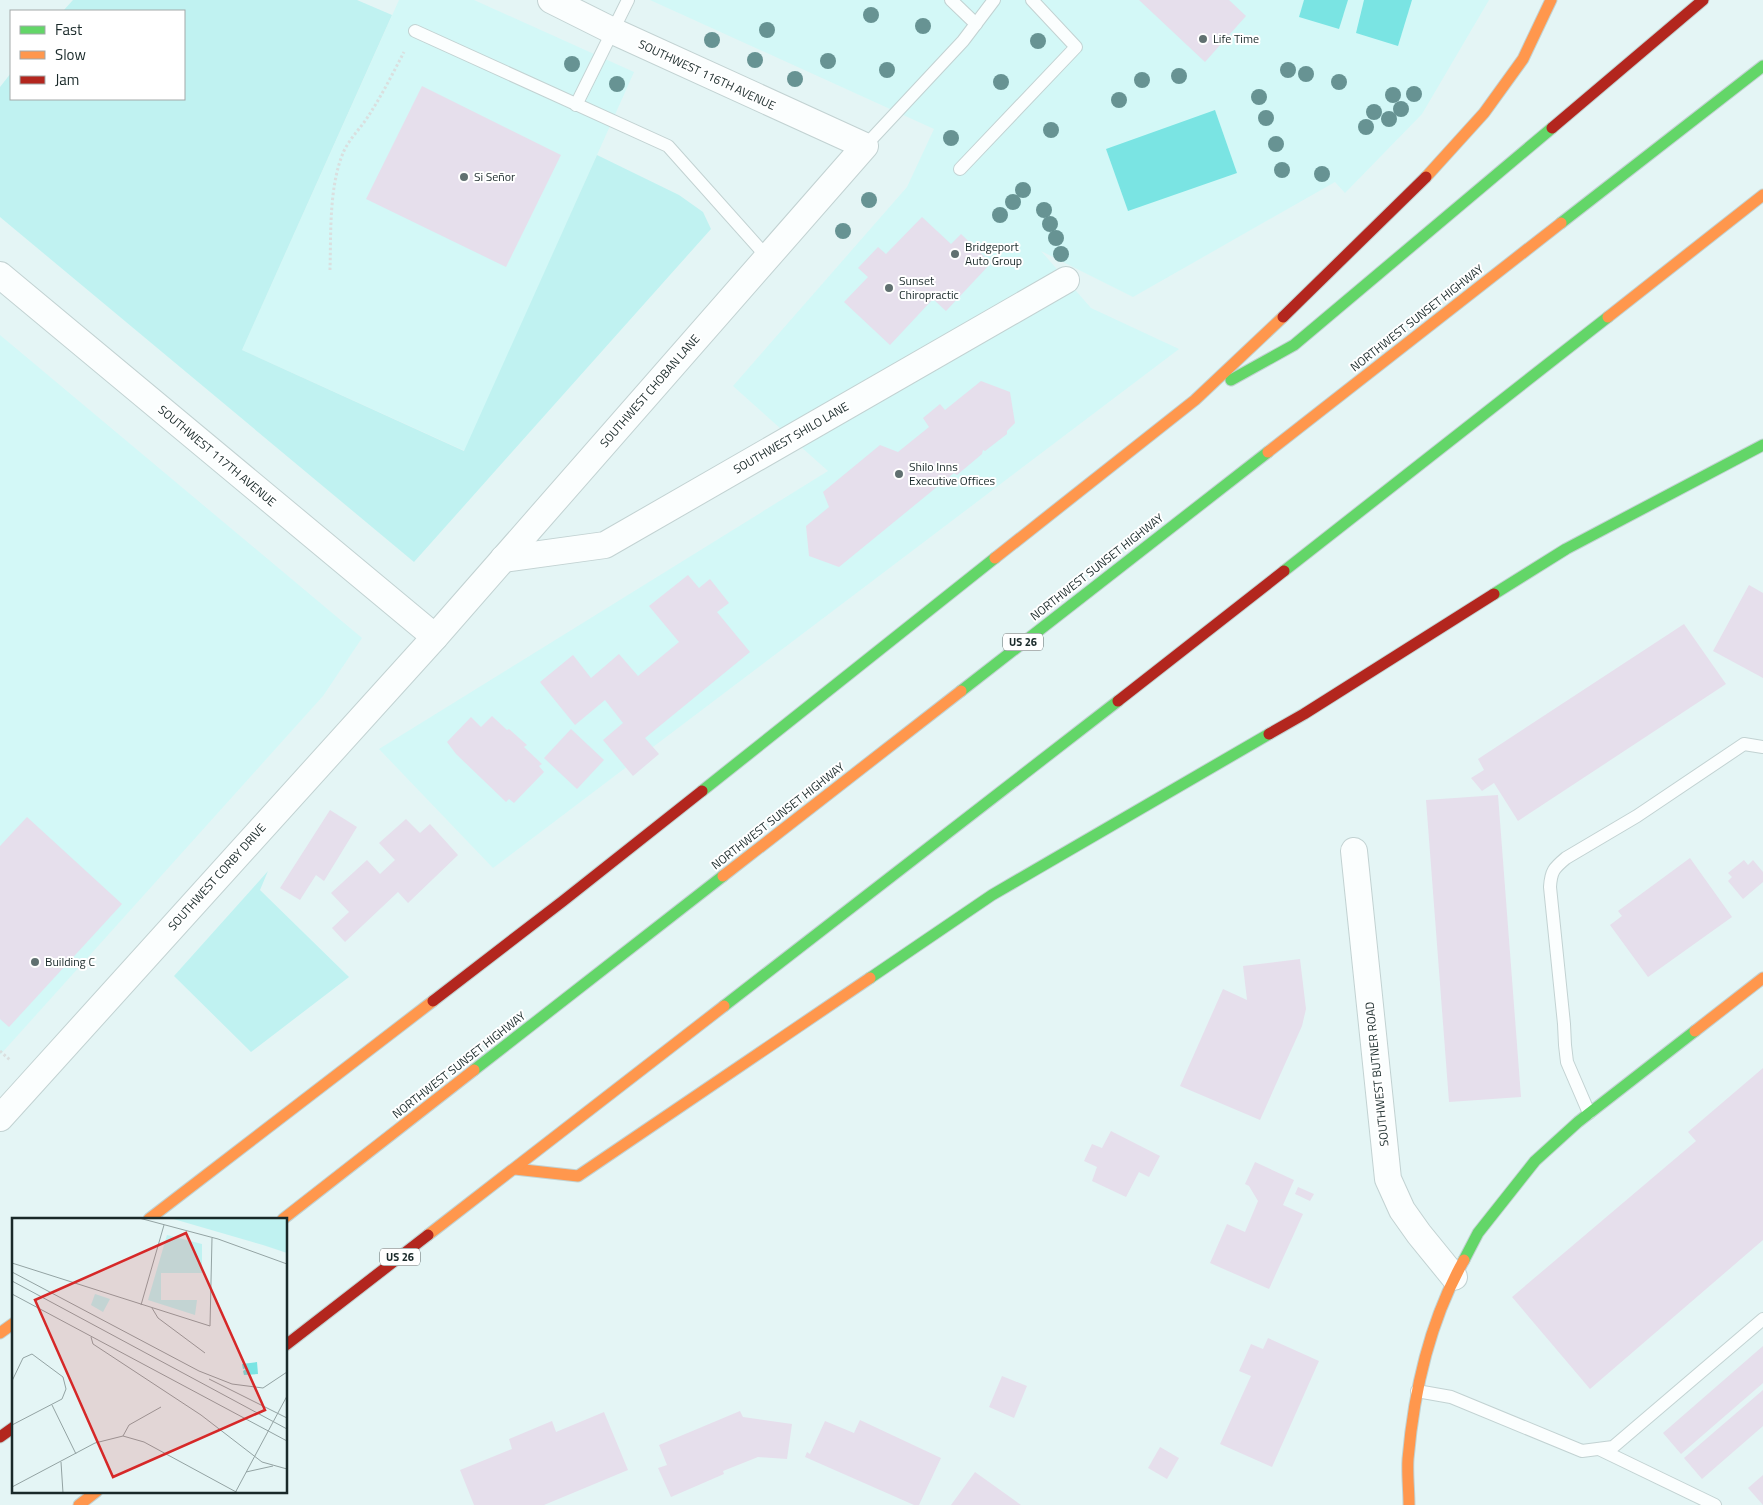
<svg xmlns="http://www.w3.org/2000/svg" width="1763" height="1505" font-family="'Titillium Web',sans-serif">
	<rect width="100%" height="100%" fill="#e4f5f5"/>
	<g fill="#d3f8f7">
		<polygon points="399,0 474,0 634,72 465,451 242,350"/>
		<polygon points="650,0 1489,0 1422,114 1345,193 1335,182 1133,297 1041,251 1091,308 1179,349 493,868 379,749 828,471 733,386 907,187 934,129"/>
		<polygon points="0,335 362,638 323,696 0,1055"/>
	</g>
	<g fill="#c0f2f1">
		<polygon points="73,0 357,0 392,15 242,350 464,451 597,155 679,195 703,212 711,229 414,562 0,217 0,87 11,73 11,99 184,99 184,11 63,11"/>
		<polygon points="268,871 260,890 349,977 251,1052 174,976"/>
	</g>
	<g fill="#7ae4e3">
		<polygon points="1304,0 1348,0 1339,29 1299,17"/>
		<polygon points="1364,0 1412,0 1398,46 1356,33"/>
		<polygon points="1215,110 1237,173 1128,211 1106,149"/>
	</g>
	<g fill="#e6dfec">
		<polygon points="1139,0 1229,0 1246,16 1205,62"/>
		<polygon points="422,86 561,155 506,267 366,199"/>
		<polygon points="922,217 951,244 961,234 991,263 946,311 933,299 890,345 844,302 868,277 858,268 878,247 886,254"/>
		<polygon points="981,381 1010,392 1015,423 1007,431 1007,434 985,451 983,450 982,454 957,475 954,473 839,567 809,556 806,526 829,507 823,492 880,445 898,452 929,427 923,418 940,404 945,410"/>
		<polygon points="688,575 699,588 710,579 729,603 717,612 750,652 645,738 659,754 633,776 603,740 623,723 605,700 575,725 540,682 573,655 591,678 619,654 638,676 679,642 649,606"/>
		<polygon points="1749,585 1763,593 1763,678 1713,651"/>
		<polygon points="1684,624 1726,684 1518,821 1494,783 1482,791 1471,778 1484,770 1478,759"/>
		<polygon points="492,716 507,730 509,729 527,745 524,747 542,764 539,766 544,772 514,803 509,799 506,802 456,754 447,742 471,717 481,727"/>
		<polygon points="571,729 604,760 577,789 544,758"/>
		<polygon points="1498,795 1521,1097 1449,1102 1426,800"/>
		<polygon points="330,810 357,827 324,881 316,875 300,900 280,888"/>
		<polygon points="27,817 122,904 9,1027 0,1019 0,846"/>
		<polygon points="406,819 420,833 430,824 458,855 408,903 398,892 345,942 332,928 349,912 331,893 367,860 380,874 395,860 379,843"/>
		<polygon points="1690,858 1732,917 1648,977 1610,925 1622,916 1618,911"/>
		<polygon points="1744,860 1748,865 1753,860 1763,872 1763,882 1743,899 1728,881 1732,877 1728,873"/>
		<polygon points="1300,959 1306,1009 1302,1026 1260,1120 1180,1086 1223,989 1247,1000 1243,966"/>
		<polygon points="1763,1068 1763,1240 1590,1389 1512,1297 1696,1141 1688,1132"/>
		<polygon points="1111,1131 1160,1156 1149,1177 1139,1172 1126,1197 1092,1181 1097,1167 1084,1161 1092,1144 1102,1148"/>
		<polygon points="1255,1162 1294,1180 1283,1205 1303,1214 1269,1289 1210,1263 1227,1224 1245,1232 1258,1201 1249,1186 1245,1184"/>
		<polygon points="1298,1187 1314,1194 1310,1201 1295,1194"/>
		<polygon points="1268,1338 1319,1361 1272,1467 1220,1444 1251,1376 1239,1371 1251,1344 1263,1349"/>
		<polygon points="1763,1346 1763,1383 1681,1454 1663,1433"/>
		<polygon points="1002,1376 1027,1386 1014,1418 989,1407"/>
		<polygon points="1763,1390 1763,1426 1702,1479 1684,1458"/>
		<polygon points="740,1411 743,1417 792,1424 787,1459 758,1457 723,1471 724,1474 671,1497 658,1468 667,1465 659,1445"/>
		<polygon points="604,1412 628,1470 544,1505 474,1505 460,1470 512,1449 509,1439 552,1421 556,1432"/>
		<polygon points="860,1420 941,1458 919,1505 914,1505 805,1457 807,1452 810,1454 825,1421 854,1433"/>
		<polygon points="1160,1447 1179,1458 1167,1479 1148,1468"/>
		<polygon points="975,1472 1021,1505 951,1505"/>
		<polygon points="1763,1475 1763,1505 1748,1488"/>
	</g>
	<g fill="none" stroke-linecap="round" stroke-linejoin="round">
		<g stroke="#c2d2d2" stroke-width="14">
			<g id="lane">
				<polyline points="951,0 976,24"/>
				<polyline points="415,31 668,146 767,257"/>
				<polyline points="576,105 628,0"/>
				<polyline points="865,146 963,41 994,0"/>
				<polyline points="960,169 1076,47 1032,0"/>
				<path d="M1589,1113L1567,1062L1565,1045L1564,1024L1550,887C1551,871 1554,868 1566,858L1637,816L1744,744L1763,747"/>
				<polyline points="1417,1391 1451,1397 1582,1451 1613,1447 1763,1319"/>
				<polyline points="1599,1449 1715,1505"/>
			</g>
		</g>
		<g stroke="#c2d2d2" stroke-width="28">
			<g id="street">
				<polyline points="0,275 435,637"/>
				<polyline points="503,559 605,545 1066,280"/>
				<polyline points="1354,851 1388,1179 1402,1210 1419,1234 1454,1277"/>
				<polyline points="0,1118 435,637 865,146 613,31 551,0"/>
			</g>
		</g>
		<g stroke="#c2d2d2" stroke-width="13">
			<g id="fast">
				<polyline points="1561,223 1763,66"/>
				<polyline points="1231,380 1294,345 1552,128"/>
				<polyline points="1284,571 1608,317"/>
				<polyline points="1494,594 1566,549 1763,445"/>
				<polyline points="961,691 1268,452"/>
				<polyline points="702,791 995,558"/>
				<polyline points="870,978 992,895 1269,734"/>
				<polyline points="724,1006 1118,701"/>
				<polyline points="474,1070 723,876"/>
				<polyline points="1464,1260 1478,1233 1535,1161 1578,1122 1695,1031"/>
			</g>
		</g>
		<g stroke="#c2d2d2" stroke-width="13">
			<g id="slow">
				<polyline points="1426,177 1484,113 1523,59 1551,0"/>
				<polyline points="1608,317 1763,195"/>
				<polyline points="1268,452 1561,223"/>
				<polyline points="995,558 1195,400 1283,317"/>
				<polyline points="723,876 961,691"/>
				<polyline points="1695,1031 1763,978"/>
				<polyline points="515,1169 578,1176 870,978"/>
				<polyline points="149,1219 433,1001"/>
				<polyline points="283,1219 474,1070"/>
				<polyline points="428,1235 724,1006"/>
				<polyline points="0,1333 14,1323"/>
				<polyline points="79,1505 97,1491"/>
				<path d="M1409,1505C1409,1490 1407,1474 1408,1459C1414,1390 1430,1320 1464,1260"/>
			</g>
		</g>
		<g stroke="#c2d2d2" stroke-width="13">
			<g id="jam">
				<polyline points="1552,128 1703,0"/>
				<polyline points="1283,317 1426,177"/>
				<polyline points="1118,701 1284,571"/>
				<polyline points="1269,734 1304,714 1494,594"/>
				<polyline points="433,1001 563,901 702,791"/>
				<polyline points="286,1345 428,1235"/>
				<polyline points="0,1437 14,1427"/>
			</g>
		</g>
		<g stroke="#dadfdf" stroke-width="3" stroke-dasharray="2.5 2.5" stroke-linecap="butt">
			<path d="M330,270C331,233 329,187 343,153C349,139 361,128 369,115C382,95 393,73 404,52"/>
			<polyline points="0,1051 10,1060"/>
		</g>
		<use href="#lane" stroke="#fbfefe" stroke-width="12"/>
		<use href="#street" stroke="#fbfefe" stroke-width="26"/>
		<use href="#fast" stroke="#63d668" stroke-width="11"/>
		<use href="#slow" stroke="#ff974d" stroke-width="11"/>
		<use href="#jam" stroke="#b3261e" stroke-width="11"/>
	</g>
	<g fill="#679393">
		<circle cx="871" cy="15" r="8"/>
		<circle cx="923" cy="26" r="8"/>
		<circle cx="767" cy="30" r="8"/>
		<circle cx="712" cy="40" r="8"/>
		<circle cx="1038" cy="41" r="8"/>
		<circle cx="755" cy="60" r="8"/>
		<circle cx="828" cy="61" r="8"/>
		<circle cx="572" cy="64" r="8"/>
		<circle cx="887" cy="70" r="8"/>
		<circle cx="1288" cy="70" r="8"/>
		<circle cx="1306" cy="74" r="8"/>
		<circle cx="1179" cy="76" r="8"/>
		<circle cx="795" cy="79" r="8"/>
		<circle cx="1142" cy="80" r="8"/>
		<circle cx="1001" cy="82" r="8"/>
		<circle cx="1339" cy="82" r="8"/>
		<circle cx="617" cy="84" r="8"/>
		<circle cx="1414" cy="94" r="8"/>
		<circle cx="1393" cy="95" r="8"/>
		<circle cx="1259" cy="97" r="8"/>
		<circle cx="1119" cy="100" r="8"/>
		<circle cx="1401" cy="109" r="8"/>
		<circle cx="1374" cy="112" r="8"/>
		<circle cx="1266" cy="118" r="8"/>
		<circle cx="1389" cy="119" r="8"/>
		<circle cx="1366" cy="127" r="8"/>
		<circle cx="1051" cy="130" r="8"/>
		<circle cx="951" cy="138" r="8"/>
		<circle cx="1276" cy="144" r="8"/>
		<circle cx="1282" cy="170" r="8"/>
		<circle cx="1322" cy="174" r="8"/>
		<circle cx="1023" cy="190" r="8"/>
		<circle cx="869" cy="200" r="8"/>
		<circle cx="1013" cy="202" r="8"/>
		<circle cx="1044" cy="210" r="8"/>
		<circle cx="1000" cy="215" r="8"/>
		<circle cx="1050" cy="224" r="8"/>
		<circle cx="843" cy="231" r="8"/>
		<circle cx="1056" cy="238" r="8"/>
		<circle cx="1061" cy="254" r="8"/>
	</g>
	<g fill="#607070" stroke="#fff" stroke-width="2">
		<circle cx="1203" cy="39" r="5"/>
		<circle cx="464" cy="177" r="5"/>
		<circle cx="955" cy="254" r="5"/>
		<circle cx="889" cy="288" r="5"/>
		<circle cx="899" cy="474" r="5"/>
		<circle cx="35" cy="962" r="5"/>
	</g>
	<g text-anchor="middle" stroke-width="4" stroke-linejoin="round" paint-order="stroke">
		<g fill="#fff" stroke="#5e6969" stroke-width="1">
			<rect x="1003" y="633.5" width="40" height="17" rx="4"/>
			<rect x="380" y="1248.5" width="40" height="17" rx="4"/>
		</g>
		<g font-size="11" font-weight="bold" fill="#192929">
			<text x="1023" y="646">US 26</text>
			<text x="400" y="1261">US 26</text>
		</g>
		<g font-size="12" fill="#192929" stroke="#fff" text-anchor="start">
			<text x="1213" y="43">Life Time</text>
			<text x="474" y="181">Si Señor</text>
			<text x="965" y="251">Bridgeport<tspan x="965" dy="14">Auto Group</tspan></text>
			<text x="899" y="285">Sunset<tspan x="899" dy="14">Chiropractic</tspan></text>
			<text x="909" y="471">Shilo Inns<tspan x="909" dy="14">Executive Offices</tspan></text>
			<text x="45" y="966">Building C</text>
		</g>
		<g font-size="12" fill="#192929" stroke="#fff">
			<text transform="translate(707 75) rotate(25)" y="4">SOUTHWEST 116TH AVENUE</text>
			<text transform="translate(1417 318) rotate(-38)" y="4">NORTHWEST SUNSET HIGHWAY</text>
			<text transform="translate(650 391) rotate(-49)" y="4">SOUTHWEST CHOBAN LANE</text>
			<text transform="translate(791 438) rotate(-30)" y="4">SOUTHWEST SHILO LANE</text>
			<text transform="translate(217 456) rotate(40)" y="4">SOUTHWEST 117TH AVENUE</text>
			<text transform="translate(1097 567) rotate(-38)" y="4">NORTHWEST SUNSET HIGHWAY</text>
			<text transform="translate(778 816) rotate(-38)" y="4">NORTHWEST SUNSET HIGHWAY</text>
			<text transform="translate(217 877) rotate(-48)" y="4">SOUTHWEST CORBY DRIVE</text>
			<text transform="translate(459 1065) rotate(-38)" y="4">NORTHWEST SUNSET HIGHWAY</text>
			<text transform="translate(1377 1074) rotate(-96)" y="4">SOUTHWEST BUTNER ROAD</text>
		</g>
	</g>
	<g transform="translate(12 1218)">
		<rect width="275" height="275" fill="#e4f5f5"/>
		<path d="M158,0H275V35L251,27ZM155,17L190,26V55H149V82H185L183,97L136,82ZM83,76L98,81L91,94L79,87Z" fill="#c0f2f1"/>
		<path d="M245,144L246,156L232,157L231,153L236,150L231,151L230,146Z" fill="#7ae4e3"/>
		<path fill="none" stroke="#93a3a3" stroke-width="1" d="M127,0L206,21L275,46M0,45L198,108L200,20M0,54L187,153L220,166L251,170L275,154M0,63L275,211M0,76L275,223M129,87L152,7M140,90L146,100L193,135M79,119L81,126L189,197L250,244L275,251M197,161L275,200M0,163L11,140L20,136L51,159L54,171L50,181L0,207M40,187L64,236M111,218L117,207L149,189M49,244L51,275M234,254L261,248M0,269L83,225L111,218L132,224L226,275M223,275L275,178"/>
		<path fill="#d62828" fill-opacity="0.15" stroke="#d62828" stroke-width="2.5" d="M174,15L253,192L101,259L23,82Z"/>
		<rect width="275" height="275" fill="none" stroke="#192929" stroke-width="2.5"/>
	</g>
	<rect x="10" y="10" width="175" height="90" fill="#ffffff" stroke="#a3a9a9"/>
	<rect x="20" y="26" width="25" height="8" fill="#63d668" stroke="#a3a9a9"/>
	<text x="55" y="35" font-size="15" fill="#192929">Fast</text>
	<rect x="20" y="51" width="25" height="8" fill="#ff974d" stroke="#a3a9a9"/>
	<text x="55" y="60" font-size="15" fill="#192929">Slow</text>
	<rect x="20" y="76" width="25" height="8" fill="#b3261e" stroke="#a3a9a9"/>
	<text x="55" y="85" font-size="15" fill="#192929">Jam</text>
</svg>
